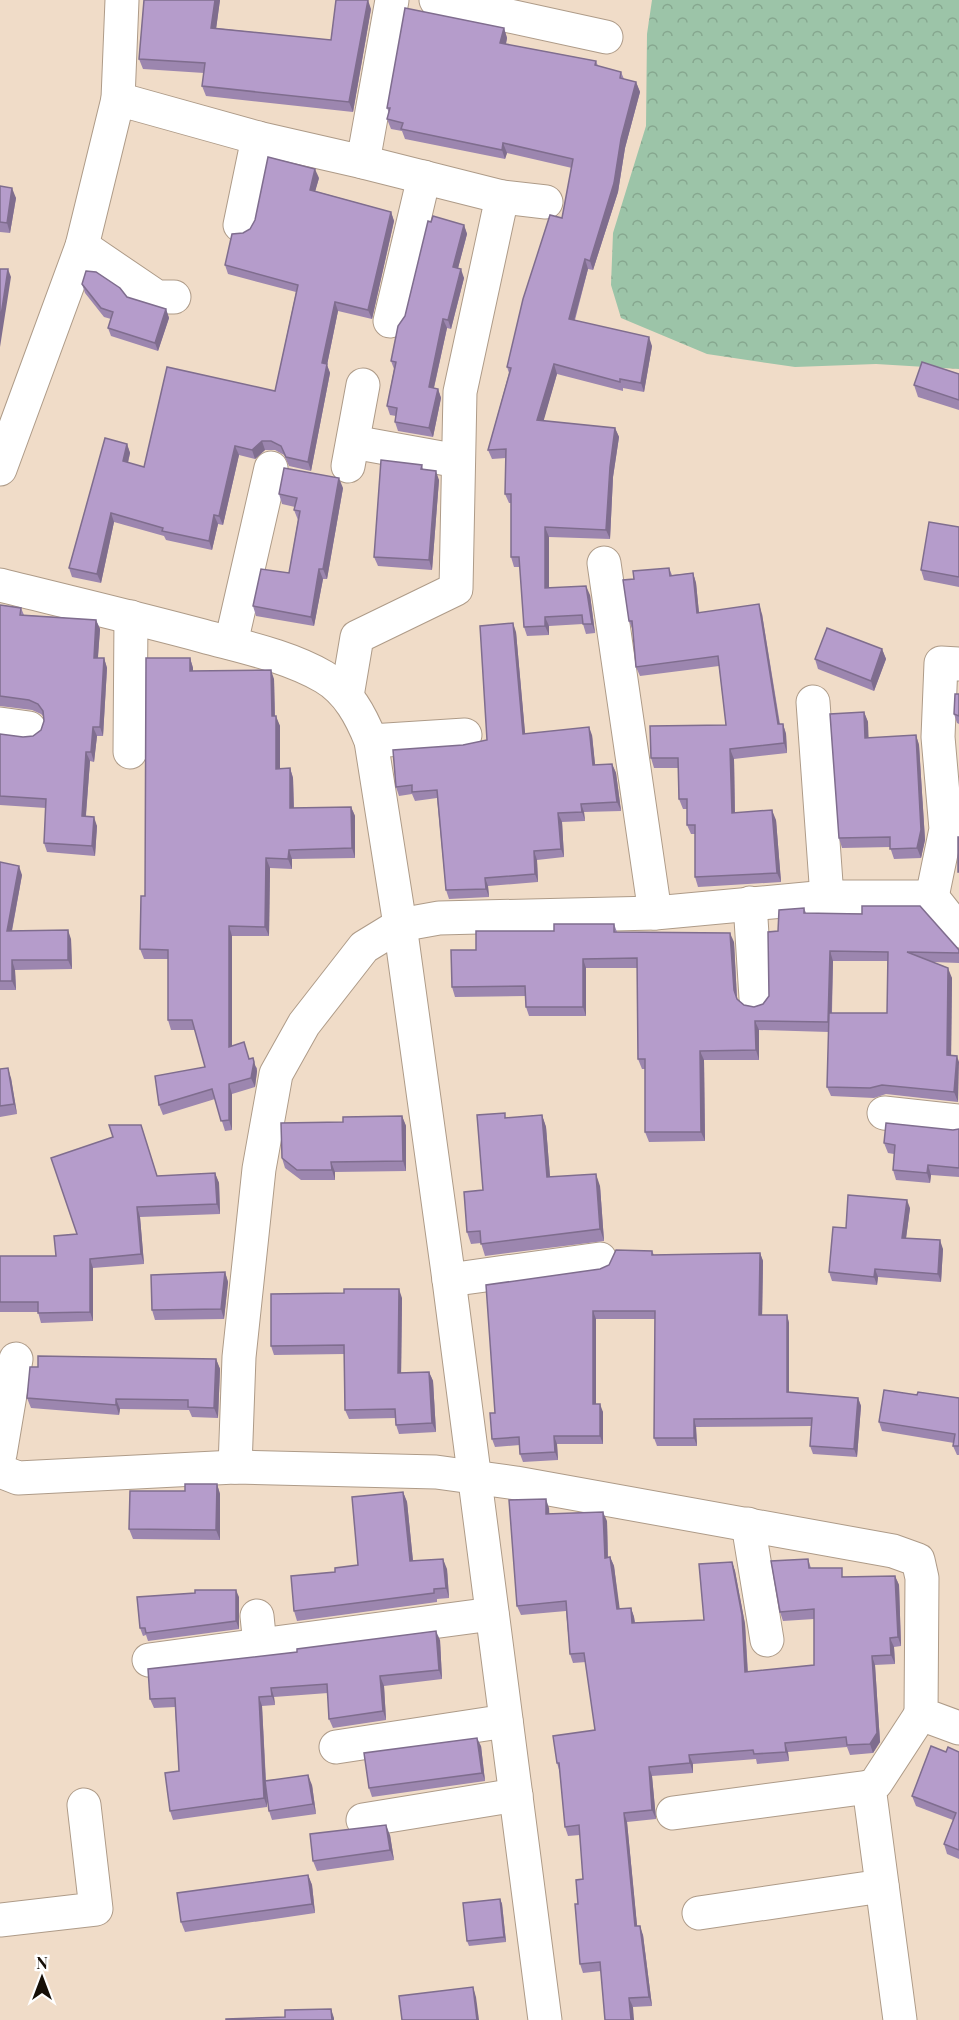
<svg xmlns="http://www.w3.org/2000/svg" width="959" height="2020" font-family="'Playfair Display',serif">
	<defs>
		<pattern id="forest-crowns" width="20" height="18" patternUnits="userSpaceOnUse" patternTransform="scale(1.5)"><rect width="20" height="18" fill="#9cc4a8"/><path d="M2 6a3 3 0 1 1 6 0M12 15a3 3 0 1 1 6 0" fill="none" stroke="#86a78f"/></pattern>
	</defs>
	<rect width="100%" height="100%" fill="#f0dcc8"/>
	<polygon fill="url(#forest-crowns)" points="652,0 959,0 959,369 876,364 795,367 707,354 621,318 611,285 613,233 646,126 647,34"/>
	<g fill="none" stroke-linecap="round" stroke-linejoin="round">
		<g stroke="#ae9b88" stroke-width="35">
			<g id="minor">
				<polyline points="436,0 606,37"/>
				<polyline points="118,99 122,0"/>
				<polyline points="502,197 546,202"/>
				<polyline points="240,225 258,138"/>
				<polyline points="82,246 157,297 174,297"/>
				<polyline points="390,321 424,177"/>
				<polyline points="353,442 458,461"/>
				<polyline points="348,466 363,385"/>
				<polyline points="0,469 82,246 118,99 258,138 363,162 392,0"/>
				<polyline points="604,563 655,913"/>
				<polyline points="231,643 271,468"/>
				<polyline points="347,696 357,637 456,589 460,392 502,197 363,162"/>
				<polyline points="813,702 827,897"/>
				<polyline points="0,724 29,728"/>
				<polyline points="371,741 465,735"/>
				<polyline points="130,752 131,617"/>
				<polyline points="932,897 946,829 938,737 941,663 959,664"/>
				<polyline points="750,903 756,998"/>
				<polyline points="884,1113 959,1121"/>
				<polyline points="449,1280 600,1259"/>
				<polyline points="0,1454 16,1359"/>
				<polyline points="235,1467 239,1357 259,1169 276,1074 304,1024 364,947 400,925 439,918 655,913 827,897 932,897 959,931"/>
				<polyline points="0,1471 18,1478 235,1467 436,1472 516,1483 893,1551 918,1560 922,1578 921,1714 959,1728"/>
				<polyline points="748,1524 767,1640"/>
				<polyline points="257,1616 260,1645"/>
				<polyline points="149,1660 492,1614"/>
				<polyline points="336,1747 506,1721"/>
				<polyline points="673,1813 869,1787"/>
				<polyline points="363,1820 516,1795"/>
				<polyline points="699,1913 882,1886"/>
				<polyline points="0,1920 96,1909 84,1805"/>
				<polyline points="900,2020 869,1787 876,1783 921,1714"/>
			</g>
		</g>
		<g stroke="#ae9b88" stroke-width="35">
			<path id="tertiary" d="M0,585C68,602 136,618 203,636C243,647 288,656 324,677C348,691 361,716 371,741L400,925L449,1280L545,2020"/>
		</g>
		<use href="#minor" stroke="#fff" stroke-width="33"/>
		<use href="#tertiary" stroke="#fff" stroke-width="33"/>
	</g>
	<g fill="#9c86af" fill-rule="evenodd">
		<polygon points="144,0 220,0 216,28 331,40 371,9 353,112 206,96 202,86 204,73 143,69 139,59"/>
		<polygon points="504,28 507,38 506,44 596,61 598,66 621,72 624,79 636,82 640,92 625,148 618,192 593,270 588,269 575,320 652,346 644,392 623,388 623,391 557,374 543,421 615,428 619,437 613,477 610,539 549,537 549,588 590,595 595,633 586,634 583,624 549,626 549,635 527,636 524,627 520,567 514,567 511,557 511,503 509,503 505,494 506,458 492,459 488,450 509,373 507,367 562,218 572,168 507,153 505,159 405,139 402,131 391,129 387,119 389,113 387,108"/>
		<polygon points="319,178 315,191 391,212 394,221 372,319 338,311 327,365 330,373 311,471 289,466 284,455 275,450 265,450 255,459 239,455 223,525 218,524 212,550 166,540 164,536 114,522 101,583 72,577 69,568 127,444 130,453 128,463 144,467 275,391 296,292 228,274 225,265"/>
		<polygon points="0,186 16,198 10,233 0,232"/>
		<polygon points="464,225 467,234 458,268 464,278 451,329 447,328 434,388 438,389 441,398 433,437 398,431 395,422 396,416 390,415 387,406 394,369 391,361 405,316"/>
		<polygon points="82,284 166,309 169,318 158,351 111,336 108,328 111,319 104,317 85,293"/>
		<polygon points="959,374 959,410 918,397 914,385"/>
		<polygon points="422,465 423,469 439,480 432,570 378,566 374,557"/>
		<polygon points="343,488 327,579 323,579 314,626 256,616 253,606 289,573 298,520 294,510 295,507 282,504 279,494"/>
		<polygon points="959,527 959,587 924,580 921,570"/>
		<polygon points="669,568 672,575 693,573 696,583 699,613 762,614 780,724 783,724 786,734 787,753 734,759 735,813 776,820 781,882 698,887 695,877 695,834 691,834 687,825 687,809 683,809 679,799 678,768 654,768 651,758 726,725 719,666 640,676 636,667 633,631 629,621 634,579"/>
		<polygon points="0,605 21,608 24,615 96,620 100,629 98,658 104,658 107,668 103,736 97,736 94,762 90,761 86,816 97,826 95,856 47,852 44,843 46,808 0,805 0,734 23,737 33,736 41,730 44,721 44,717 41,714 32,710 0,706"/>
		<polygon points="516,632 525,734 592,735 595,765 612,764 616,773 621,811 584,812 585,821 562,822 564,857 537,860 538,882 488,886 489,897 449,899 446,890 437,798 415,801 412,794 399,796 396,787 463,745 487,740"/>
		<polygon points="882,649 886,659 874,691 818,669 815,659"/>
		<polygon points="190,658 193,668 193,671 274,679 275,716 280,726 280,769 290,768 293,778 294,808 351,807 355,816 355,858 292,859 292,869 270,868 269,936 232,936 232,1046 249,1059 257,1068 257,1071 255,1087 232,1094 232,1130 225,1131 215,1099 163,1115 159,1105 205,1067 195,1030 171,1030 168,1020 168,959 144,959 140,949 145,896"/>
		<polygon points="959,694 959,724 957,723 954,714"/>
		<polygon points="864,712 868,722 868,738 916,735 919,745 925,840 921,858 894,859 890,847 842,848 839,838"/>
		<polygon points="0,862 22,875 12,931 71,939 72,969 15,970 16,990 0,990"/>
		<path d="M804,908L806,913L959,950V963L932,962L952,978L951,1055L958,1102L886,1094L874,1098L831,1096L827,1087L829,1032L759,1030V1060H704L705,1141L649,1142L645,1132V1069H642L638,1059L637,968H586V1016H529L526,1007V996L455,997L452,987L476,950L554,931L614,924L617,932L734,942L737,999L744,1005L754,1007L763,1004L769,996L778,931ZM833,961H888L887,1013H832Z"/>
		<polygon points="0,1069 11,1078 17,1114 0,1117"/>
		<polygon points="542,1115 546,1127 550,1177 600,1186 604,1241 485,1256 481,1243 471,1244 467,1232 483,1190 506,1118"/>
		<polygon points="402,1116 406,1126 406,1171 335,1172 335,1180 301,1180 285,1168 282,1158 343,1122"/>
		<polygon points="141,1125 157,1176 215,1173 219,1183 220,1214 140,1217 144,1264 93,1268 93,1321 41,1323 38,1312 0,1312 0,1256 56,1256 77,1234 113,1137"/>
		<polygon points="959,1129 959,1177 931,1175 930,1183 896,1180 893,1170 894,1154 888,1153 884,1143"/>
		<polygon points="910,1208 906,1238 943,1249 941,1282 878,1277 877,1285 832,1281 829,1272 846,1228"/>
		<polygon points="652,1251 654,1255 760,1253 763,1261 762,1315 787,1315 789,1323 789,1392 858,1398 861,1406 857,1457 813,1454 810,1446 811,1426 696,1427 697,1446 657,1446 654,1438 655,1319 596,1319 596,1404 603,1412 603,1444 557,1444 558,1460 523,1462 520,1454 520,1445 495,1447 492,1439 495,1413 600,1269"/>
		<polygon points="225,1272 228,1282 224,1319 155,1320 152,1310"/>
		<polygon points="402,1298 401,1373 429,1372 433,1381 436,1432 399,1434 396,1425 396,1418 349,1419 345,1410 344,1354 274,1355 271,1346"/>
		<polygon points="216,1359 220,1369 218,1418 192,1417 189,1410 120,1409 119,1415 31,1408 27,1398 38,1367"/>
		<polygon points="917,1395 959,1398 959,1455 957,1455 953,1446 954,1443 882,1431 879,1422"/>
		<polygon points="217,1484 220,1494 220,1540 133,1539 129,1529 185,1491"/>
		<polygon points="403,1492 407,1502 413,1561 447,1569 449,1598 437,1599 437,1602 297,1621 294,1611 335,1572 358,1565"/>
		<polygon points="549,1508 549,1514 607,1521 608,1558 610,1557 614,1566 619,1609 631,1608 634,1617 635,1623 704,1620 732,1562 735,1571 745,1624 748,1672 814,1665 814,1619 783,1621 780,1612 808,1559 811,1568 845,1577 895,1576 899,1585 901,1646 894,1647 895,1664 875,1665 880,1742 873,1753 850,1755 847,1747 788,1752 789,1761 757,1764 756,1759 693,1764 693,1773 652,1776 656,1819 627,1822 637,1926 643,1935 652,2006 633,2007 601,1971 583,1973 580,1964 578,1904 583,1879 580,1835 568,1836 565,1827 560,1773 557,1763 595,1730 586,1662 573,1663 570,1654 566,1611 521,1615 517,1606"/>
		<polygon points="239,1597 239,1629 148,1641 146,1635 143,1636 140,1628"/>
		<polygon points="440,1640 442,1679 384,1686 386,1720 333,1728 329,1719 328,1693 274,1697 275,1705 262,1706 266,1781 312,1785 316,1814 272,1820 269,1811 267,1797 267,1807 173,1820 170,1811 179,1771 175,1707 154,1708 150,1699"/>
		<polygon points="481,1746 485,1781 372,1797 369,1788"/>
		<polygon points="946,1752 959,1752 959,1859 947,1854 944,1844 953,1820 916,1806 912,1796"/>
		<polygon points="390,1835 394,1860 317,1871 313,1861"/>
		<polygon points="308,1875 312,1885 315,1913 185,1932 181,1922"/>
		<polygon points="500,1899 502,1904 506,1942 469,1946 467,1941"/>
	</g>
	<g fill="#7f6d8e">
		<polygon points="215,0 220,0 215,37 211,28"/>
		<polygon points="368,0 371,9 353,112 349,102"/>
		<polygon points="504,28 507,38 504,53 500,43"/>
		<polygon points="636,82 640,92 625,148 618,192 593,270 590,261"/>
		<polygon points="503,143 507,153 505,159 502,150"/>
		<polygon points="315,169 319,178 313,199 310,190"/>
		<polygon points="12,188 16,198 10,233 7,223"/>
		<polygon points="391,212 394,221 372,319 368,310"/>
		<polygon points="464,225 467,234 456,276 453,267"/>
		<polygon points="585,259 588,269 572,328 569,319"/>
		<polygon points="8,269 11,277 0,347 0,322"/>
		<polygon points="461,269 464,278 451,329 448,320"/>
		<polygon points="335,302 338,311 327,365 330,373 311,471 308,462 322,363"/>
		<polygon points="166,309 169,318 158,351 155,343"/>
		<polygon points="443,319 447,328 432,396 429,387"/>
		<polygon points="649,337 652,346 644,392 641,383"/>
		<polygon points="554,364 557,374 541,430 537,420"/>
		<polygon points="438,389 441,398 433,437 429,428"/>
		<polygon points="615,428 619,437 613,477 610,539 606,530 610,467"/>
		<polygon points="262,441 265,450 255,459 252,450"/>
		<polygon points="127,444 130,453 126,470 123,461"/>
		<polygon points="235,446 239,455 223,525 219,516"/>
		<polygon points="436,471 439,480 432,570 429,560"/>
		<polygon points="339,478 343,488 327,579 323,569"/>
		<polygon points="111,513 114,522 101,583 97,574"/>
		<polygon points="214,515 218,524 212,550 209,541"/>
		<polygon points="545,527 549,537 549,597 545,588"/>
		<polygon points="319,569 323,579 314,626 311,617"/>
		<polygon points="693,573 696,583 700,623 697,613"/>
		<polygon points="586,586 590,595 595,633 592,624"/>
		<polygon points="759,604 762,614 781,734 778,724"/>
		<polygon points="545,617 549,626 549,635 545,626"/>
		<polygon points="96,620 100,629 97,668 94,658"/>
		<polygon points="513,623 516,632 526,743 523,734"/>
		<polygon points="882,649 886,659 874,691 871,681"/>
		<polygon points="104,658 107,668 103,736 100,727"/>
		<polygon points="190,658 193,668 193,681 190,671"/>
		<polygon points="271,670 274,679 275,726 272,716"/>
		<polygon points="864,712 868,722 869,748 865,738"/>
		<polygon points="276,716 280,726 280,778 276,769"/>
		<polygon points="783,724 786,734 787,753 784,743"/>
		<polygon points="93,727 97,736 94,762 91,752"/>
		<polygon points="589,727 592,735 596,773 593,765"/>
		<polygon points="916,735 919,745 925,840 921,858 917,848"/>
		<polygon points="730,749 734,759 735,823 732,813"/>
		<polygon points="86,752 90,761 85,825 82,816"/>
		<polygon points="612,764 616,773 621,811 617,802"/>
		<polygon points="290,768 293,778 294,817 290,808"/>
		<polygon points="581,804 584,812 585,821 582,812"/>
		<polygon points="351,807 355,816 355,858 352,848"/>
		<polygon points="772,810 776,820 781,882 777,873"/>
		<polygon points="558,813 562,822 564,857 561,849"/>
		<polygon points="94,817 97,826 95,856 92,846"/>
		<polygon points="289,850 292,859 292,869 288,859"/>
		<polygon points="534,851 537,860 538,882 535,874"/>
		<polygon points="266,858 270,868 269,936 265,927"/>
		<polygon points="19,866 22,875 10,940 7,931"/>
		<polygon points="485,878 488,886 489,897 486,889"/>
		<polygon points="229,926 232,936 232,1056 229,1047"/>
		<polygon points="68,930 71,939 72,969 68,960"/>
		<polygon points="730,933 734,942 737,1000 734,990"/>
		<polygon points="830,951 833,961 831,1032 828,1022"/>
		<polygon points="583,959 586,968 586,1016 583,1007"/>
		<polygon points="12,960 15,970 16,990 12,981"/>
		<polygon points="948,968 952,978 951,1065 947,1055"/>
		<polygon points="755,1021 759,1030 759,1060 756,1050"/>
		<polygon points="700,1051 704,1060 705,1141 701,1132"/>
		<polygon points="957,1056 959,1062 958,1102 954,1092"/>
		<polygon points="253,1058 257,1071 255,1087 251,1078"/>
		<polygon points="8,1068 11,1078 17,1114 14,1104"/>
		<polygon points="229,1084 232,1094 232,1130 229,1120"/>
		<polygon points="542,1115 546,1127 551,1189 547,1177"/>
		<polygon points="402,1116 406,1126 406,1171 403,1161"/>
		<polygon points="331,1162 335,1172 335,1180 332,1170"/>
		<polygon points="928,1165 931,1175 930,1183 927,1173"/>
		<polygon points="215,1173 219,1183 220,1214 217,1204"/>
		<polygon points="596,1174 600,1186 604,1241 600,1229"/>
		<polygon points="907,1200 910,1208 905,1246 902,1238"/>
		<polygon points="137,1207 140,1217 144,1264 141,1254"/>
		<polygon points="940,1240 943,1249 941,1282 938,1274"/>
		<polygon points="760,1253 763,1261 762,1323 759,1315"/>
		<polygon points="90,1259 93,1268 93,1321 90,1312"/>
		<polygon points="875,1269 878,1277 877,1285 874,1277"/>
		<polygon points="225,1272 228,1282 224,1319 221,1309"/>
		<polygon points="399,1289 402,1298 401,1382 398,1373"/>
		<polygon points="593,1311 596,1319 596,1412 593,1404"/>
		<polygon points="787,1315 789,1323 789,1400 787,1392"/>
		<polygon points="216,1359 220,1369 218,1418 214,1408"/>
		<polygon points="429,1372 433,1381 436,1432 432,1423"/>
		<polygon points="858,1398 861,1406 857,1457 854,1449"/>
		<polygon points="116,1399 120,1409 119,1415 116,1405"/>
		<polygon points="600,1404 603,1412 603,1444 600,1436"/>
		<polygon points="694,1419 696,1427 697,1446 694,1438"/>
		<polygon points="554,1436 557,1444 558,1460 555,1452"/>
		<polygon points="217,1484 220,1494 220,1540 216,1530"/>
		<polygon points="403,1492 407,1502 414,1571 410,1561"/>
		<polygon points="546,1499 549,1508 550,1523 546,1514"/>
		<polygon points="603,1512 607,1521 608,1567 605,1558"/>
		<polygon points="610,1557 614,1566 621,1618 617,1609"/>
		<polygon points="443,1559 447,1569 449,1598 446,1588"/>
		<polygon points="732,1562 735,1571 745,1624 748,1681 745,1672"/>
		<polygon points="895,1576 899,1585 901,1646 898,1637"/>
		<polygon points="236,1590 239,1597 239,1629 236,1621"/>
		<polygon points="631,1608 634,1617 636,1632 632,1623"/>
		<polygon points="436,1631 440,1640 442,1679 439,1670"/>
		<polygon points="890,1638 894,1647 895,1664 891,1655"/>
		<polygon points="872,1656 875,1665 880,1742 873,1753 870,1744"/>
		<polygon points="380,1676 384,1686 386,1720 383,1711"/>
		<polygon points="271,1688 274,1697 275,1705 272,1696"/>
		<polygon points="259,1697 262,1706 267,1807 264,1798"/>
		<polygon points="477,1738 481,1746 485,1781 482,1773"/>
		<polygon points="785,1743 788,1752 789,1761 786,1752"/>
		<polygon points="689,1755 693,1764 693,1773 690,1763"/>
		<polygon points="649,1767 652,1776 656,1819 652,1810"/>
		<polygon points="308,1775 312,1785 316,1814 313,1804"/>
		<polygon points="624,1813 627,1822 638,1935 635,1926"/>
		<polygon points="386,1825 390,1835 394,1860 390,1850"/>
		<polygon points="308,1875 312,1885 315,1913 312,1904"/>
		<polygon points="500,1899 502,1904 506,1942 504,1937"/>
		<polygon points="640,1926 643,1935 652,2006 649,1997"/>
		<polygon points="473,1987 476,1997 479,2020 477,2020"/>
		<polygon points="629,1998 633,2007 634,2020 631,2020"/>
		<polygon points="331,2009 334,2018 334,2020 332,2020"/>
	</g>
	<g fill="#b59ccb" stroke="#7f6d8e" stroke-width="1.5">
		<polygon points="144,0 215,0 211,28 331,40 336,0 368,0 349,102 202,86 205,63 139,59"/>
		<polygon points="405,8 504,28 500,43 596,61 595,65 621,72 620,78 636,82 621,139 614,183 590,261 585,259 569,319 649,337 641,383 620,379 620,382 554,364 537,420 615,428 610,467 606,530 545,527 545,588 586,586 592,624 583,624 582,615 545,617 545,626 524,627 519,557 511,557 511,494 505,494 506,449 488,450 511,368 507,367 523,299 550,215 562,218 573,159 503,143 502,150 401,129 403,123 387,119 390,108 387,108"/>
		<polygon points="268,157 315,169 310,190 391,212 368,310 335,302 322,363 327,364 308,462 286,457 281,446 271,441 262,441 252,450 235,446 219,516 214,515 209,541 162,531 163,528 111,513 97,574 69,568 105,438 127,444 123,461 144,467 167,367 275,391 298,285 225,265 232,234 243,233 250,229 255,220"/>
		<polygon points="0,186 12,188 7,223 0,222"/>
		<polygon points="433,216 464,225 453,267 461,269 448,320 443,319 429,387 438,389 429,428 395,422 397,408 387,406 396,362 391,361 398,326 405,316 428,221 431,222"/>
		<polygon points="0,269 8,269 0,322"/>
		<polygon points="86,271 96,272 120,288 127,297 166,309 155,343 108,328 113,312 101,308 82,284"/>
		<polygon points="922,362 959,374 959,400 914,385"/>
		<polygon points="381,460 422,465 421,469 436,471 429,560 374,557"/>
		<polygon points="284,468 339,478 323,569 319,569 311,617 253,606 261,569 289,573 300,511 294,510 297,498 279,494"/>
		<polygon points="929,522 959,527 959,577 921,570"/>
		<polygon points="669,568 670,576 693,573 697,613 759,604 778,724 783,724 784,743 730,749 732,813 772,810 777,873 695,877 695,825 687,825 687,799 679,799 678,758 651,758 650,726 726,725 718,656 636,667 632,621 629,621 623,580 634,579 633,571"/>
		<polygon points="0,605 21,608 20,615 96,620 94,658 104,658 100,727 93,727 91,752 86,752 82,816 94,817 92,846 44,843 46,799 0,796 0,734 23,737 33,736 41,730 44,721 43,711 38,704 29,700 0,696"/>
		<polygon points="513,623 523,734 589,727 593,765 612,764 617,802 581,804 582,812 558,813 561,849 534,851 535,874 485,878 486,889 446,890 437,790 412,792 412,785 396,787 393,750 463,745 487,740 480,626"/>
		<polygon points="827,628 882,649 871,681 815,659"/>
		<polygon points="146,658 190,658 190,671 271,670 272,716 276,716 276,769 290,768 290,808 351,807 352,848 289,850 288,859 266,858 265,927 229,926 229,1047 244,1042 249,1059 253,1058 254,1062 251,1078 229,1084 229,1120 221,1121 212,1089 159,1105 155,1076 205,1067 192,1020 168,1020 168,950 140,949 141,896 145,896"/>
		<polygon points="955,694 959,694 959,716 954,714"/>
		<polygon points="864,712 865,738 916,735 921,830 917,848 890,849 890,837 839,838 830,714"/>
		<rect x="958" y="837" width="1" height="35"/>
		<polygon points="0,862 19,866 7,931 68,930 68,960 12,960 12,981 0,981"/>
		<polygon points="862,906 920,906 959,950 959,953 907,952 948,968 947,1055 957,1056 954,1092 882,1085 870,1088 827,1087 829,1013 887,1013 888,952 830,951 828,1022 755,1021 756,1050 700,1051 701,1132 645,1132 645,1059 638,1059 637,958 583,959 583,1007 526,1007 525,986 452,987 451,950 476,950 476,931 554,931 554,924 614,924 614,932 730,933 734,990 737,999 744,1005 754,1007 763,1004 769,996 768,932 778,931 779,910 804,908 804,913 862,914"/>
		<polygon points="8,1068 14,1104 0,1106 0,1069"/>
		<polygon points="505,1113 505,1118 542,1115 547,1177 596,1174 600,1229 481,1244 480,1231 467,1232 464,1192 483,1190 477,1115"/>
		<polygon points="402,1116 403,1161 331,1162 332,1170 297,1170 282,1158 281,1123 343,1122 343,1117"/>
		<polygon points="886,1123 953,1130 959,1129 959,1168 928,1165 927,1173 893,1170 895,1145 884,1143"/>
		<polygon points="109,1125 141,1125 157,1176 215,1173 217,1204 137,1207 141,1254 90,1259 90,1312 38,1313 38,1302 0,1302 0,1256 56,1256 54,1236 77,1234 51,1158 113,1137"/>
		<polygon points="848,1195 907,1200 902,1238 940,1240 938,1274 875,1269 874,1277 829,1272 833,1227 846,1228"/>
		<polygon points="616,1250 652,1251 652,1255 760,1253 759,1315 787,1315 787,1392 858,1398 854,1449 810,1446 812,1418 694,1419 694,1438 654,1438 655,1311 593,1311 593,1404 600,1404 600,1436 554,1436 555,1452 520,1454 519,1437 492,1439 490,1413 495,1413 486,1285 600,1269 609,1265"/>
		<polygon points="225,1272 221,1309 152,1310 151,1275"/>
		<polygon points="344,1289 399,1289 398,1373 429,1372 432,1423 396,1425 395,1409 345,1410 344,1345 271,1346 271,1294 344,1293"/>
		<polygon points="38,1356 216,1359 214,1408 188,1407 188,1400 116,1399 116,1405 27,1398 30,1367 38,1367"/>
		<polygon points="884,1390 917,1395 918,1392 959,1398 959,1446 953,1446 955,1434 879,1422"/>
		<polygon points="185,1484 217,1484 216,1530 129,1529 130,1491 185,1491"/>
		<polygon points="403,1492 410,1561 443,1559 446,1588 434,1589 434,1593 294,1611 291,1576 335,1572 335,1568 358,1565 352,1497"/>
		<polygon points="546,1499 546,1514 603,1512 605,1558 610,1557 617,1609 631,1608 632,1623 704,1620 699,1564 732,1562 742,1615 745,1672 814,1665 814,1609 780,1612 771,1561 808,1559 809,1568 842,1568 842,1577 895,1576 898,1637 890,1638 891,1655 872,1656 877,1733 870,1744 847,1745 846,1737 785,1743 786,1752 754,1754 753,1750 689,1755 690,1763 649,1767 652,1810 624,1813 635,1926 640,1926 649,1997 629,1998 631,2020 605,2020 600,1962 580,1964 575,1904 578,1904 576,1880 583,1879 579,1825 565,1827 559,1763 557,1763 553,1736 595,1730 584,1653 570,1654 566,1601 517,1606 509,1500"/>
		<polygon points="195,1590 236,1590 236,1621 146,1633 145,1628 140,1628 137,1597 195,1593"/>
		<polygon points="436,1631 439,1670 380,1676 383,1711 329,1719 327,1684 271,1688 272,1696 259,1697 264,1798 170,1811 165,1773 179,1771 175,1698 150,1699 148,1669 297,1652 297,1649"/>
		<polygon points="477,1738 482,1773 369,1788 364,1753"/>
		<polygon points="931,1746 946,1752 948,1747 959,1752 959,1850 944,1844 956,1813 912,1796"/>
		<polygon points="308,1775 313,1804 269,1811 265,1781"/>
		<polygon points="386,1825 390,1850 313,1861 310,1834"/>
		<polygon points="308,1875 312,1904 181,1922 177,1893"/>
		<polygon points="500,1899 504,1937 467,1941 463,1903"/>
		<polygon points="473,1987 477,2020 402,2020 399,1996"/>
		<polygon points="331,2009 332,2020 226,2020 226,2019 285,2017 285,2010"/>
	</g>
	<g transform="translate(42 1978)" stroke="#ffffff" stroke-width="4.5" paint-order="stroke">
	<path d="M0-4.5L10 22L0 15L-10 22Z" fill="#160f08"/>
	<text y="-9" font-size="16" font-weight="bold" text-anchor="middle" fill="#160f08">N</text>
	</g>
</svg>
